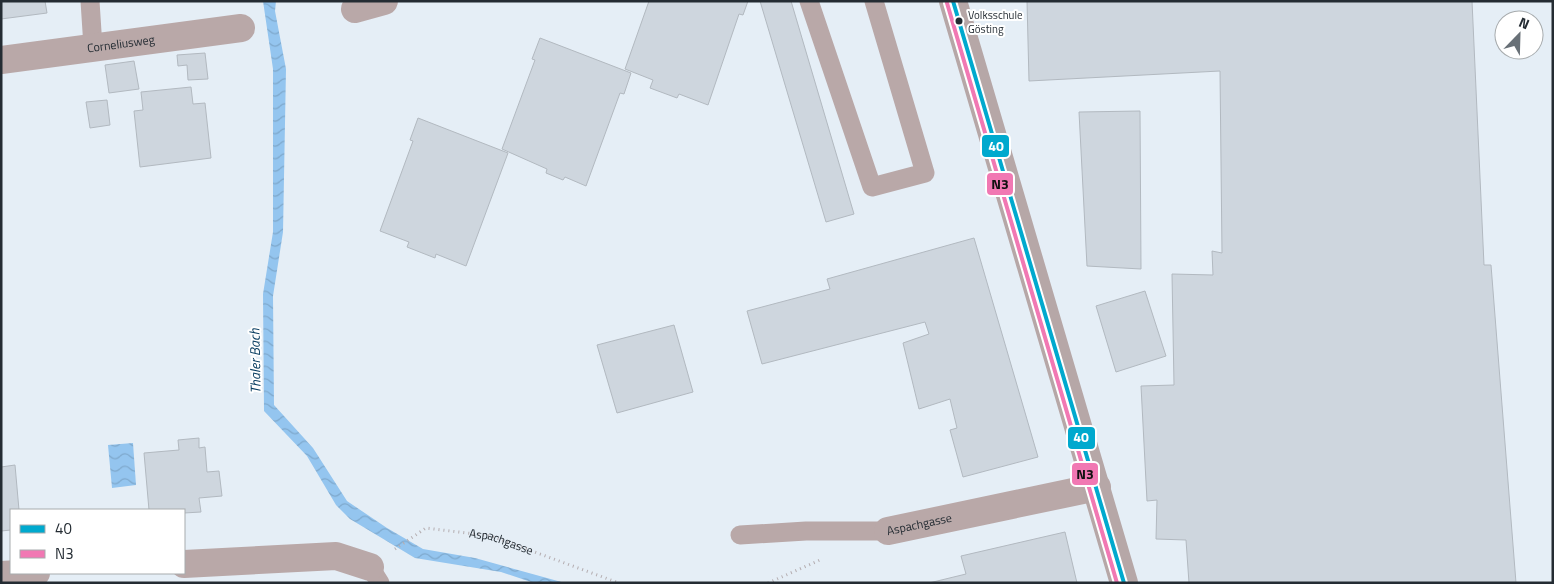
<svg xmlns="http://www.w3.org/2000/svg" width="1554" height="584" font-family="'Titillium Web',sans-serif">
	<defs>
		<pattern id="water-waves" width="16" height="10" patternUnits="userSpaceOnUse" patternTransform="scale(1.25)"><rect width="16" height="10" fill="#94c5ef"/><path d="M0 5q4-4 8 0t8 0" fill="none" stroke="#7fa9cd"/></pattern>
	</defs>
	<rect width="100%" height="100%" fill="#e5eef6"/>
	<g fill="url(#water-waves)">
		<polygon points="263,1 276,1 275,11 286,69 283,232 273,296 274,405 313,448 347,501 387,528 423,549 475,558 565,583 534,583 501,572 415,558 350,519 336,505 307,456 264,411 263,294 273,232 273,69"/>
		<polygon points="133,443 136,485 112,488 108,445"/>
	</g>
	<g fill="#ced6de" stroke="#b2b9c0">
		<polygon points="1,1 45,1 47,13 1,19"/>
		<polygon points="649,1 748,1 743,15 739,14 708,105 679,94 677,98 650,88 653,80 625,69"/>
		<polygon points="760,1 791,1 854,214 826,222"/>
		<polygon points="1027,1 1472,1 1484,265 1491,265 1516,583 1189,583 1186,540 1156,539 1157,500 1147,501 1141,386 1174,385 1172,274 1213,275 1212,251 1222,253 1220,71 1029,81"/>
		<polygon points="540,38 631,73 624,94 620,93 586,186 565,177 563,180 546,173 547,169 502,149 535,60 532,59"/>
		<polygon points="205,53 208,79 188,80 187,65 178,66 177,55"/>
		<polygon points="134,61 139,89 109,93 105,65"/>
		<polygon points="191,87 193,104 205,103 211,158 140,167 134,111 143,110 141,92"/>
		<polygon points="107,100 110,125 90,128 86,102"/>
		<polygon points="1140,111 1141,269 1087,266 1079,112"/>
		<polygon points="418,118 508,153 466,266 436,254 435,258 407,247 409,242 380,231 413,141 410,140"/>
		<polygon points="974,238 1038,457 963,477 950,430 957,428 950,399 919,409 903,343 929,334 925,322 762,364 747,311 830,289 827,279"/>
		<polygon points="1145,291 1166,356 1116,372 1096,306"/>
		<polygon points="674,325 693,392 617,413 597,345"/>
		<polygon points="199,438 199,448 205,447 207,472 219,471 222,496 199,498 201,512 184,513 184,510 149,510 144,453 179,450 178,440"/>
		<polygon points="15,465 19,510 11,510 11,530 1,531 1,467"/>
		<polygon points="1065,532 1077,583 929,583 966,574 961,556"/>
	</g>
	<g fill="none" stroke-linecap="round" stroke-linejoin="round">
		<g stroke="#b4adb0" stroke-width="3" stroke-dasharray="1 4" stroke-linecap="butt">
			<path id="s1" d="M395,549L426,528L491,536L619,583"/>
			<polyline points="768,583 820,560"/>
		</g>
		<g stroke="#b9a8a8" stroke-width="19">
			<polyline points="90,1 93,47"/>
			<polyline points="809,1 872,187 925,173 874,1"/>
			<polyline points="740,535 806,531 888,531"/>
			<polyline points="370,567 380,583"/>
		</g>
		<g stroke="#b9a8a8" stroke-width="28">
			<polyline points="355,9 384,1"/>
			<path id="s2" d="M1,60L241,28"/>
			<path id="s3" d="M888,531L1097,487"/>
			<polyline points="184,564 336,556 370,567"/>
			<polyline points="1,575 36,573"/>
		</g>
		<polyline stroke="#b6a7a7" stroke-width="28" points="953,1 1124,583"/>
		<g stroke="#fff" stroke-width="8">
			<polyline id="bus-1" points="953,1 1124,583"/>
		</g>
		<g stroke="#fff" stroke-width="8">
			<polyline id="bus-2" points="947,3 1117,583"/>
		</g>
		<use href="#bus-1" stroke="#00a9ce" stroke-width="4"/>
		<use href="#bus-2" stroke="#f178b3" stroke-width="4"/>
	</g>
	<circle fill="#242c33" stroke="#fff" stroke-width="2" cx="959" cy="21" r="4.5"/>
	<g text-anchor="middle" stroke-width="4" stroke-linejoin="round" paint-order="stroke">
		<g font-size="11" fill="#242c33" stroke="#fff" text-anchor="start">
			<text x="968" y="19">Volksschule<tspan x="968" dy="14">Gösting</tspan></text>
		</g>
		<g font-size="12" fill="#242c33" stroke="#fff">
			<text dy="4" stroke="none"><textPath href="#s2" startOffset="121">Corneliusweg</textPath></text>
			<text dy="4" stroke="none"><textPath href="#s3" startOffset="32">Aspachgasse</textPath></text>
			<text dy="4" stroke="none"><textPath href="#s1" startOffset="114">Aspachgasse</textPath></text>
		</g>
		<g font-size="14" font-style="italic" fill="#073c60" stroke="#fff">
			<text transform="translate(255 361) rotate(-91)" y="5">Thaler Bach</text>
		</g>
	</g>
	<g stroke="#fff" stroke-width="2">
		<rect x="981" y="134" width="29" height="24" rx="5" fill="#00a9ce"/>
		<rect x="986" y="172" width="28" height="24" rx="5" fill="#f178b3"/>
		<rect x="1067" y="426" width="29" height="24" rx="5" fill="#00a9ce"/>
		<rect x="1071" y="462" width="28" height="24" rx="5" fill="#f178b3"/>
	</g>
	<g font-size="14" text-anchor="middle" font-weight="bold" fill="#fff">
		<text x="996" y="151">40</text>
		<text x="1081" y="442">40</text>
	</g>
	<g font-size="14" text-anchor="middle" font-weight="bold" fill="#111">
		<text x="1000" y="189">N3</text>
		<text x="1085" y="479">N3</text>
	</g>
	<rect width="1554" height="584" fill="none" stroke="#242c33" stroke-width="5"/>
	<rect x="10" y="509" width="175" height="65" fill="#ffffff" stroke="#a7abad"/>
	<rect x="20" y="525" width="25" height="8" fill="#00a9ce" stroke="#a7abad"/>
	<text x="55" y="534" font-size="15" fill="#242c33">40</text>
	<rect x="20" y="550" width="25" height="8" fill="#f178b3" stroke="#a7abad"/>
	<text x="55" y="559" font-size="15" fill="#242c33">N3</text>
	<g transform="translate(1519 35) rotate(23)"><circle r="24" fill="#ffffff" stroke="#a7abad"/>
	<path d="M0-4L9 19L0 12L-9 19Z" fill="#687077"/>
	<text y="-8" font-size="14" font-weight="bold" text-anchor="middle" fill="#242c33">N</text>
	</g>
</svg>
